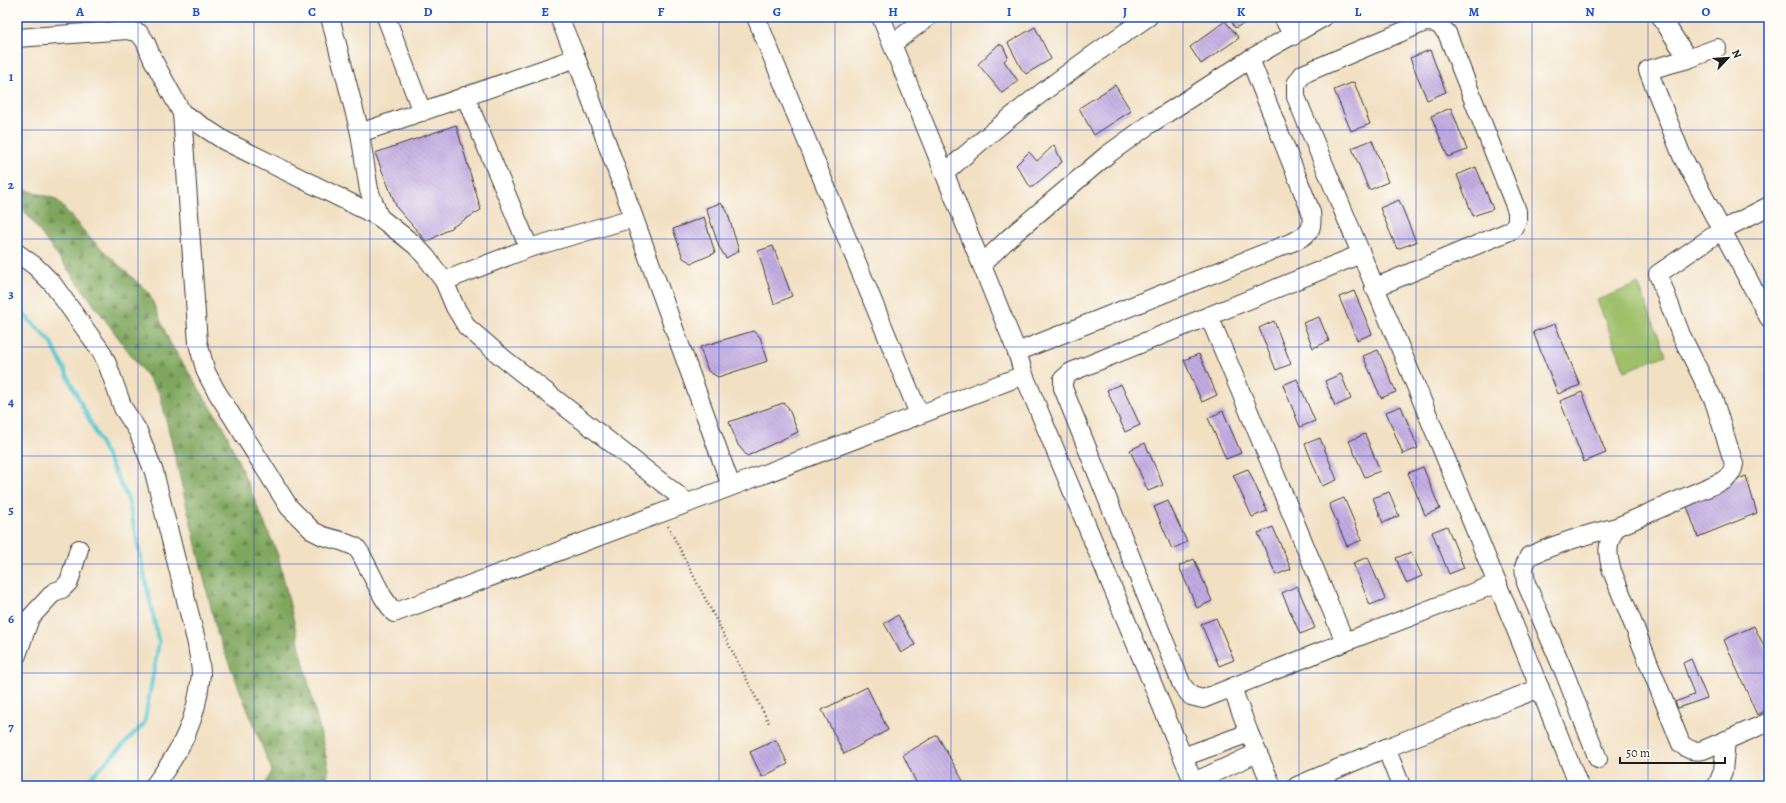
<svg xmlns="http://www.w3.org/2000/svg" width="1786" height="803" font-family="Alegreya,serif">
	<defs>
		<pattern id="forest-firs" width="22" height="20" patternUnits="userSpaceOnUse"><rect width="22" height="20" fill="#7fa65d"/><path d="M5 1l3.5 6h-7zM16 11l3.5 6h-7z" fill="#67864c"/></pattern>
		<pattern id="building-back-hatch" width="6" height="6" patternUnits="userSpaceOnUse"><rect width="6" height="6" fill="#c2abe2"/><path d="M-1 5l2 2M0 0l6 6M5-1l2 2" fill="none" stroke="#a693c1"/></pattern>
	</defs>
	<rect width="100%" height="100%" fill="#fdfcf7"/>
	<filter id="ink" filterUnits="userSpaceOnUse"><feTurbulence type="fractalNoise" baseFrequency=".025" numOctaves="2"/><feDisplacementMap in="SourceGraphic" scale="8" xChannelSelector="R" yChannelSelector="G"/><feConvolveMatrix kernelMatrix="1 2 1 2 8 2 1 2 1" color-interpolation-filters="sRGB"/></filter>
	<filter id="wash" filterUnits="userSpaceOnUse"><feTurbulence type="fractalNoise" baseFrequency=".012" numOctaves="4" result="noise"/><feDisplacementMap in="SourceGraphic" scale="16" xChannelSelector="R" yChannelSelector="G"/><feGaussianBlur stdDeviation="0.9" result="paint"/><feColorMatrix in="noise" values="0 0 0 0 0 0 0 0 0 0 0 0 0 0 0 0 0 1.4 0 .05"/><feComposite in="paint" operator="in"/></filter>
	<g filter="url(#wash)">
		<rect width="100%" height="100%" fill="#f2e0c3"/>
		<polygon fill="#9fc069" stroke="#5e6e42" points="1638,284 1666,355 1625,371 1597,300"/>
		<polygon fill="url(#forest-firs)" stroke="#4e613c" points="17,187 56,199 90,238 149,293 170,343 224,428 278,555 329,769 325,786 264,786 272,771 217,633 160,394 17,201"/>
		<g fill="none" stroke-linecap="round" stroke-linejoin="round">
			<polyline stroke="#5bc8d2" stroke-width="4" points="17,307 51,342 128,499 159,643 144,724 82,786"/>
		</g>
		<g id="blocks">
			<g fill="url(#building-back-hatch)">
				<polygon points="1229,17 1257,17 1235,28"/>
				<polygon points="1225,21 1239,38 1201,64 1190,47"/>
				<polygon points="1035,27 1051,59 1026,74 1021,68 1008,43"/>
				<polygon points="999,44 1003,46 1008,57 1004,61 1018,81 1002,93 978,64"/>
				<polygon points="1430,50 1446,92 1427,100 1410,58"/>
				<polygon points="1354,82 1370,124 1351,131 1334,90"/>
				<polygon points="1115,85 1131,111 1094,135 1079,108"/>
				<polygon points="1451,108 1467,150 1448,157 1431,116"/>
				<polygon points="456,125 481,210 427,242 397,208 375,153"/>
				<polygon points="1372,140 1388,182 1369,190 1352,148"/>
				<polygon points="1054,145 1062,162 1031,188 1016,165 1029,152 1037,161"/>
				<polygon points="1476,167 1493,209 1473,216 1457,175"/>
				<polygon points="1399,200 1416,242 1397,249 1380,208"/>
				<polygon points="721,203 727,211 739,251 726,258 719,247 706,208"/>
				<polygon points="704,217 715,253 692,263 683,258 673,229"/>
				<polygon points="773,246 792,296 774,304 758,251"/>
				<polygon points="1354,291 1372,334 1357,340 1339,297"/>
				<polygon points="1319,317 1329,341 1313,348 1303,323"/>
				<polygon points="1274,321 1291,364 1276,370 1259,328"/>
				<polygon points="1555,324 1580,385 1558,394 1533,332"/>
				<polygon points="753,331 760,337 768,361 718,377 708,371 700,347"/>
				<polygon points="1378,350 1396,392 1381,398 1363,356"/>
				<polygon points="1199,354 1217,395 1202,402 1184,360"/>
				<polygon points="1341,374 1351,399 1335,406 1325,381"/>
				<polygon points="1297,379 1315,421 1300,427 1283,385"/>
				<polygon points="1121,384 1140,425 1125,432 1107,390"/>
				<polygon points="1582,392 1606,453 1584,462 1560,401"/>
				<polygon points="783,403 788,407 798,432 747,456 738,445 729,422"/>
				<polygon points="1401,406 1418,448 1403,454 1386,412"/>
				<polygon points="1223,411 1241,453 1226,459 1208,418"/>
				<polygon points="1365,434 1380,471 1365,477 1349,441"/>
				<polygon points="1320,438 1337,480 1322,486 1305,444"/>
				<polygon points="1145,443 1163,485 1148,491 1130,450"/>
				<polygon points="1423,467 1440,509 1425,515 1408,473"/>
				<polygon points="1248,469 1267,511 1252,517 1233,475"/>
				<polygon points="1746,476 1757,513 1698,537 1685,501"/>
				<polygon points="1389,492 1399,516 1383,523 1373,498"/>
				<polygon points="1344,498 1362,540 1347,546 1329,504"/>
				<polygon points="1168,501 1187,542 1172,549 1154,507"/>
				<polygon points="1447,526 1464,568 1449,574 1432,532"/>
				<polygon points="1273,527 1291,569 1276,575 1258,533"/>
				<polygon points="1411,552 1422,576 1406,583 1396,558"/>
				<polygon points="1368,557 1385,599 1370,605 1353,563"/>
				<polygon points="1194,559 1212,601 1197,608 1179,566"/>
				<polygon points="1297,586 1315,628 1300,634 1282,593"/>
				<polygon points="898,615 915,645 901,653 884,623"/>
				<polygon points="1216,618 1234,660 1219,666 1201,624"/>
				<polygon points="1754,626 1769,656 1769,709 1757,715 1724,640"/>
				<polygon points="1691,659 1707,698 1678,708 1675,702 1694,695 1683,663"/>
				<polygon points="867,687 888,730 844,754 822,710"/>
				<polygon points="937,735 966,786 918,786 903,755"/>
				<polygon points="776,740 788,764 762,777 750,752"/>
			</g>
		</g>
	</g>
	<g filter="url(#ink)">
		<use href="#blocks" fill-opacity="0" stroke="#3c3935" stroke-width="1"/>
		<g fill="none" stroke-linecap="round" stroke-linejoin="round">
			<g stroke="#3c3935" stroke-width="20">
				<g id="minor">
					<polyline points="330,17 360,133 369,190 379,217"/>
					<polyline points="386,17 422,112"/>
					<polyline points="559,17 576,58 731,486"/>
					<polyline points="756,17 919,414"/>
					<polyline points="881,17 1017,352 1024,375 1195,786"/>
					<polyline points="1283,17 1293,36"/>
					<polyline points="1661,17 1688,59 1648,70 1682,156 1769,318"/>
					<polyline points="17,38 127,30 139,33 145,41 153,60 182,113 225,141 379,217 415,245 426,257 444,281 455,307 467,327 503,358 688,503 1024,375"/>
					<polyline points="892,44 928,17"/>
					<polyline points="1688,59 1717,48"/>
					<polyline points="465,96 529,248"/>
					<polyline points="182,113 198,343 206,372 215,389 289,507 313,531 323,536 341,541 356,547 361,554 383,597 394,613 688,503"/>
					<polyline points="360,133 576,58"/>
					<path d="M945,173C1008,115 1077,65 1148,17"/>
					<path d="M1769,206L1722,230L1658,274L1681,335L1714,401L1734,464C1733,471 1731,475 1725,480L1617,527C1606,541 1607,555 1612,571L1681,744C1689,750 1693,752 1703,750L1769,722"/>
					<path d="M17,253L35,266L52,283L101,351L108,366L123,408L138,431L154,472L197,644C198,654 201,665 201,674C197,721 181,750 154,786"/>
					<polyline points="1361,254 1071,372 1063,379 1063,388 1182,685 1191,696 1203,699 1345,642 1498,583"/>
					<polyline points="982,264 1009,238 1107,155 1150,124 1250,59 1324,17"/>
					<polyline points="444,281 529,248 633,218"/>
					<path d="M1374,288L1512,230L1517,221V211L1447,33L1437,23L1425,22L1303,74L1296,84V97C1391,326 1487,555 1579,786"/>
					<polyline points="1209,316 1345,642"/>
					<path d="M1017,352L1295,241C1311,233 1313,229 1311,212L1250,59"/>
					<polyline points="17,655 30,618 54,592 62,589 69,582 79,549"/>
					<polyline points="1232,688 1249,733 1272,786"/>
					<polyline points="1386,748 1401,786"/>
					<polyline points="1183,757 1249,733"/>
					<path d="M1598,759L1565,674L1526,583L1524,567L1529,556C1558,543 1587,534 1617,527"/>
					<polyline points="1194,782 1257,753"/>
					<polyline points="1297,786 1386,748 1540,688"/>
					<polyline points="1717,786 1723,771 1726,740"/>
				</g>
			</g>
			<polyline stroke="#3c3935" stroke-width="2.5" stroke-dasharray="1 3" stroke-linecap="butt" points="668,526 769,723"/>
			<use href="#minor" stroke="#fff" stroke-width="18"/>
		</g>
	</g>
	<path fill="none" stroke="#1d4ed8" stroke-width="1" stroke-opacity="0.55" d="M138,17V786M254,17V786M370,17V786M487,17V786M603,17V786M719,17V786M835,17V786M951,17V786M1067,17V786M1183,17V786M1299,17V786M1416,17V786M1532,17V786M1648,17V786M17,130H1769M17,239H1769M17,347H1769M17,456H1769M17,564H1769M17,673H1769"/>
	<rect width="1786" height="803" fill="none" stroke="#fdfcf7" stroke-width="44"/>
	<g transform="translate(1728 58) rotate(65)" stroke="#fdfcf7" stroke-width="3" paint-order="stroke">
	<path d="M0-3L7 15L0 10L-7 15Z" fill="#1c1c1c"/>
	<text y="-6" font-size="11" font-weight="bold" text-anchor="middle" fill="#1c1c1c">N</text>
	</g>
	<path d="M1620 757v6h105v-6" fill="none" stroke="#1c1c1c" stroke-width="2"/>
	<text x="1626" y="757" font-size="12" fill="#1c1c1c" stroke="#fdfcf7" stroke-width="3" paint-order="stroke">50 m</text>
	<rect x="22" y="22" width="1742" height="759" fill="none" stroke="#1d4ed8" stroke-width="1.5"/>
	<g font-size="13" text-anchor="middle" font-weight="bold" fill="#1d4ed8">
		<text x="80" y="16">A</text>
		<text x="196" y="16">B</text>
		<text x="312" y="16">C</text>
		<text x="428" y="16">D</text>
		<text x="545" y="16">E</text>
		<text x="661" y="16">F</text>
		<text x="777" y="16">G</text>
		<text x="893" y="16">H</text>
		<text x="1009" y="16">I</text>
		<text x="1125" y="16">J</text>
		<text x="1241" y="16">K</text>
		<text x="1358" y="16">L</text>
		<text x="1474" y="16">M</text>
		<text x="1590" y="16">N</text>
		<text x="1706" y="16">O</text>
		<text x="11" y="81">1</text>
		<text x="11" y="189">2</text>
		<text x="11" y="298">3</text>
		<text x="11" y="406">4</text>
		<text x="11" y="514">5</text>
		<text x="11" y="623">6</text>
		<text x="11" y="731">7</text>
	</g>
</svg>
